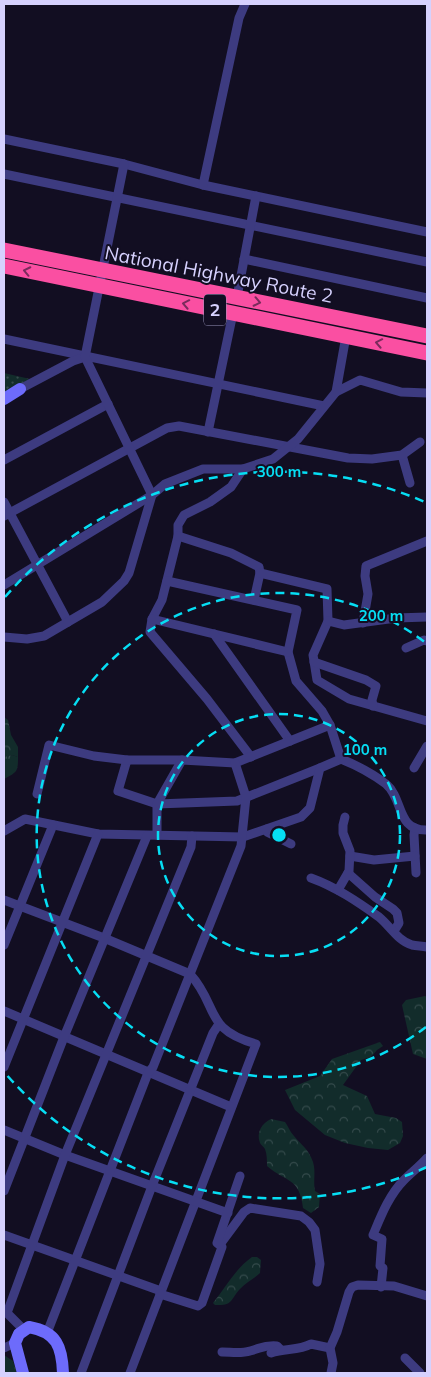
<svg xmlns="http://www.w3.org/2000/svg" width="431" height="1377" font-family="Mulish,sans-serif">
	<defs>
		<pattern id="grass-dots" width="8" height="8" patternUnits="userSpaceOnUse" patternTransform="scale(1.25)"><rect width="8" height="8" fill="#122c2b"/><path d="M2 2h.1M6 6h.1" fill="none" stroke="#344a4b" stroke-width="1.8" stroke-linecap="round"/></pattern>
		<pattern id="forest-crowns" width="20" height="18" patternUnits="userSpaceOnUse" patternTransform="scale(1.25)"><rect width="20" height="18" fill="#122c2b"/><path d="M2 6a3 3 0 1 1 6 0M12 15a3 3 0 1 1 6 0" fill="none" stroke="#344a4b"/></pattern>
		<pattern id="park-tufts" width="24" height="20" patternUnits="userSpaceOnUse" patternTransform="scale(1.25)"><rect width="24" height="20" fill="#122c2b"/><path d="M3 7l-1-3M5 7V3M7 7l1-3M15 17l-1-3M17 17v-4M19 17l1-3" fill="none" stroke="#344a4b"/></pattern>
	</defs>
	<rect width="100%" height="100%" fill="#120e22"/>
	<polygon fill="url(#grass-dots)" points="4,373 30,379 4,393"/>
	<g fill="url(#forest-crowns)">
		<polygon points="4,717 8,720 11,735 18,747 18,757 12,755 4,757"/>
		<polygon points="425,996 427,997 427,1059 413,1054 402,1005 406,1000"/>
		<polygon points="380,1042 383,1046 377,1050 371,1057 361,1060 343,1085 367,1096 375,1114 396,1118 402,1122 403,1136 400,1143 388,1150 368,1148 345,1143 325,1135 295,1110 285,1090 320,1076 332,1059"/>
		<path d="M271,1119L285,1122C288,1126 290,1132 294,1136C302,1146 308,1148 313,1162C316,1172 313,1181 315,1191L320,1194L319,1207L311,1213L303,1208C299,1177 287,1183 267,1166C267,1161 267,1154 265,1149C264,1147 261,1145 260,1143C256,1132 262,1123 271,1119Z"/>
		<path d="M252,1257H257L261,1260L260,1273C254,1279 245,1283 240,1289C230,1300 233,1306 215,1305L213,1303C226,1287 235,1269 252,1257Z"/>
		<polygon points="4,1355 13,1361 17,1373 4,1373"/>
	</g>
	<path fill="url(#park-tufts)" d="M12,755L18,757C18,772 17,772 4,779V757Z"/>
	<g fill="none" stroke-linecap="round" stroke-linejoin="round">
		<g stroke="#3d3b80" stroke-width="9">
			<polyline points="4,139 124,164 203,185 427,232"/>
			<polyline points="4,174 427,262"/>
			<polyline points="203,185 239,18 245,4"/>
			<polyline points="244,259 427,298"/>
			<polyline points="237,297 256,196"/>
			<polyline points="4,339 324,406"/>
			<polyline points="20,389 73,361 85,357"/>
			<polyline points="336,392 360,380 401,392 427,393"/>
			<polyline points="208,432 233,313"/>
			<polyline points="402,455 410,483"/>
			<polyline points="4,460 108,404"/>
			<polyline points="243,469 231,487 210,502 184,515 178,525 178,536 162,600 152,619 150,632 207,699 251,757"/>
			<polyline points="4,502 68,622"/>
			<polyline points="4,516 167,428 179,426 348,458 372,459 402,455 420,442"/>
			<polyline points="178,536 231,553 259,567 260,573 254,600"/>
			<polyline points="260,573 327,589 328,621 313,655 317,680 349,699 427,721"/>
			<polyline points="167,581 297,610 288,652 296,681 322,711 330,725 341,759"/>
			<polyline points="4,585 152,495 165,484 203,469 243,469 273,459 298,439 336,392 346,336"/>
			<polyline points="152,619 288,652"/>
			<polyline points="328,621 344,625 396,618 427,617"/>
			<polyline points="363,623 368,594 365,576 366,566 427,541"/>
			<polyline points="214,634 290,741"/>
			<polyline points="4,637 27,639 44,636 102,602 124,581 129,573 152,495 85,357 124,164"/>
			<polyline points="406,648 424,640 427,641"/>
			<polyline points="314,662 366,680 376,686 372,700 373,706"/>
			<polyline points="127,760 118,791 157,804 237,801 320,768"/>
			<polyline points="414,768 427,746"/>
			<polyline points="37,794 49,745 94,756 127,760 182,760"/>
			<polyline points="415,828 414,835 416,873"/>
			<polyline points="267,829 267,832 291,844"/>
			<path d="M4,831L25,819L98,834L243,837L301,817L310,808L320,768L341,759C356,765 373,774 386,784C404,799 396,831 427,830"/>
			<polyline points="157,835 157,804 182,760 235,763 330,725"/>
			<polyline points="350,856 374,860 415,856"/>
			<polyline points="348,873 375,897 393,909 397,913 399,923 394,931"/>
			<path d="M311,878C336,887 358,902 379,917C390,926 398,941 412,945C417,946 422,946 427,947"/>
			<polyline points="338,890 349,871 350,851 343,833 343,825 345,817"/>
			<path d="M4,900L104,938L190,974C219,1006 203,1029 256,1044L130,1373"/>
			<polyline points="4,945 53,825"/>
			<polyline points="4,1011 231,1107"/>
			<polyline points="4,1067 98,834"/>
			<polyline points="4,1130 65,1155 228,1213"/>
			<polyline points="4,1191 64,1037 147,836"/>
			<polyline points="4,1235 161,1291"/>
			<polyline points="221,1243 244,1212 250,1208 301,1216 309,1222 315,1230 320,1264 317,1282"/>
			<path d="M381,1287L383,1268L380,1266L382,1239L373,1235C381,1216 389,1195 404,1180C412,1172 420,1166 427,1158"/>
			<polyline points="160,1294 198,1306 202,1303 222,1247 217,1243 240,1176"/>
			<polyline points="24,1330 7,1313 65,1155 191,847 192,836"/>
			<polyline points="47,1333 148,1073 153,1067 241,846 246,797 235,763"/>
			<polyline points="4,1348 15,1343"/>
			<path d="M222,1352C231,1352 241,1354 250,1351C262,1348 263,1345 277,1346L280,1349"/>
			<path d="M271,1353C285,1348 298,1351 311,1344L330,1348"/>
			<polyline points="405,1358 420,1373"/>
			<polyline points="81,1373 152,1186 213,1033 219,1024"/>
			<polyline points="331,1373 333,1363 330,1348 337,1332 349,1292 352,1287 358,1285 394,1286 427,1296"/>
		</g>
		<g stroke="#6d6bfb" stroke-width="12">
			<polyline points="4,399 20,389"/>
			<path d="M23,1373L15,1343L19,1334L29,1327C57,1332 62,1347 63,1373"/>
		</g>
		<g stroke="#fa4fa2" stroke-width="15">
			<polyline points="4,250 427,336"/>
			<polyline points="4,266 427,353"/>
		</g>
	</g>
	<defs><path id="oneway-chevron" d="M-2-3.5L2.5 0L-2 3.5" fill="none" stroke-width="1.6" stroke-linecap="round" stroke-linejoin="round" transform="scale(1.25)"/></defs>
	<g stroke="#7a2b5c">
		<use href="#oneway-chevron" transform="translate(27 271) rotate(-168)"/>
		<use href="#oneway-chevron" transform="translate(257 302) rotate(12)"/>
		<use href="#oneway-chevron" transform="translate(186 304) rotate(-169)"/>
		<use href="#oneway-chevron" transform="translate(379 343) rotate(-169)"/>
	</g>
	<g fill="none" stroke="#06def4" stroke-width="2.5" stroke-dasharray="9 6">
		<circle cx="279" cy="835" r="121"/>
		<path d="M426 1027A242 242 0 1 1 426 643"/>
		<path d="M427 1167A363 363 0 0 1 5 1073M5 597A363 363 0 0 1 427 503"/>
	</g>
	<g text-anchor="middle" stroke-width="4" stroke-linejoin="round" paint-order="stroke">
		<rect fill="#120e22" stroke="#9b96bc" stroke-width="1" x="204" y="294.5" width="22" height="31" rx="4"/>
		<g font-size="18" font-weight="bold" fill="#d6d1fe">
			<text x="215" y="316">2</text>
		</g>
		<g font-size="19" fill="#d6d1fe" stroke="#120e22">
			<text transform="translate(219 274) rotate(11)" y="7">National Highway Route 2</text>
		</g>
	</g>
	<circle cx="279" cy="835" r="8" fill="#06def4" stroke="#120e22" stroke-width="2.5"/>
	<g font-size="15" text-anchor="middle" font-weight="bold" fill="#06def4" stroke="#120e22" stroke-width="4" stroke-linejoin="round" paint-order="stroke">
		<text x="279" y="477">300 m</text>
		<text x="381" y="621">200 m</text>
		<text x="365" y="755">100 m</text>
	</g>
	<rect width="431" height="1377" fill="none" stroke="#d6d1fe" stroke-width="10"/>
</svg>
